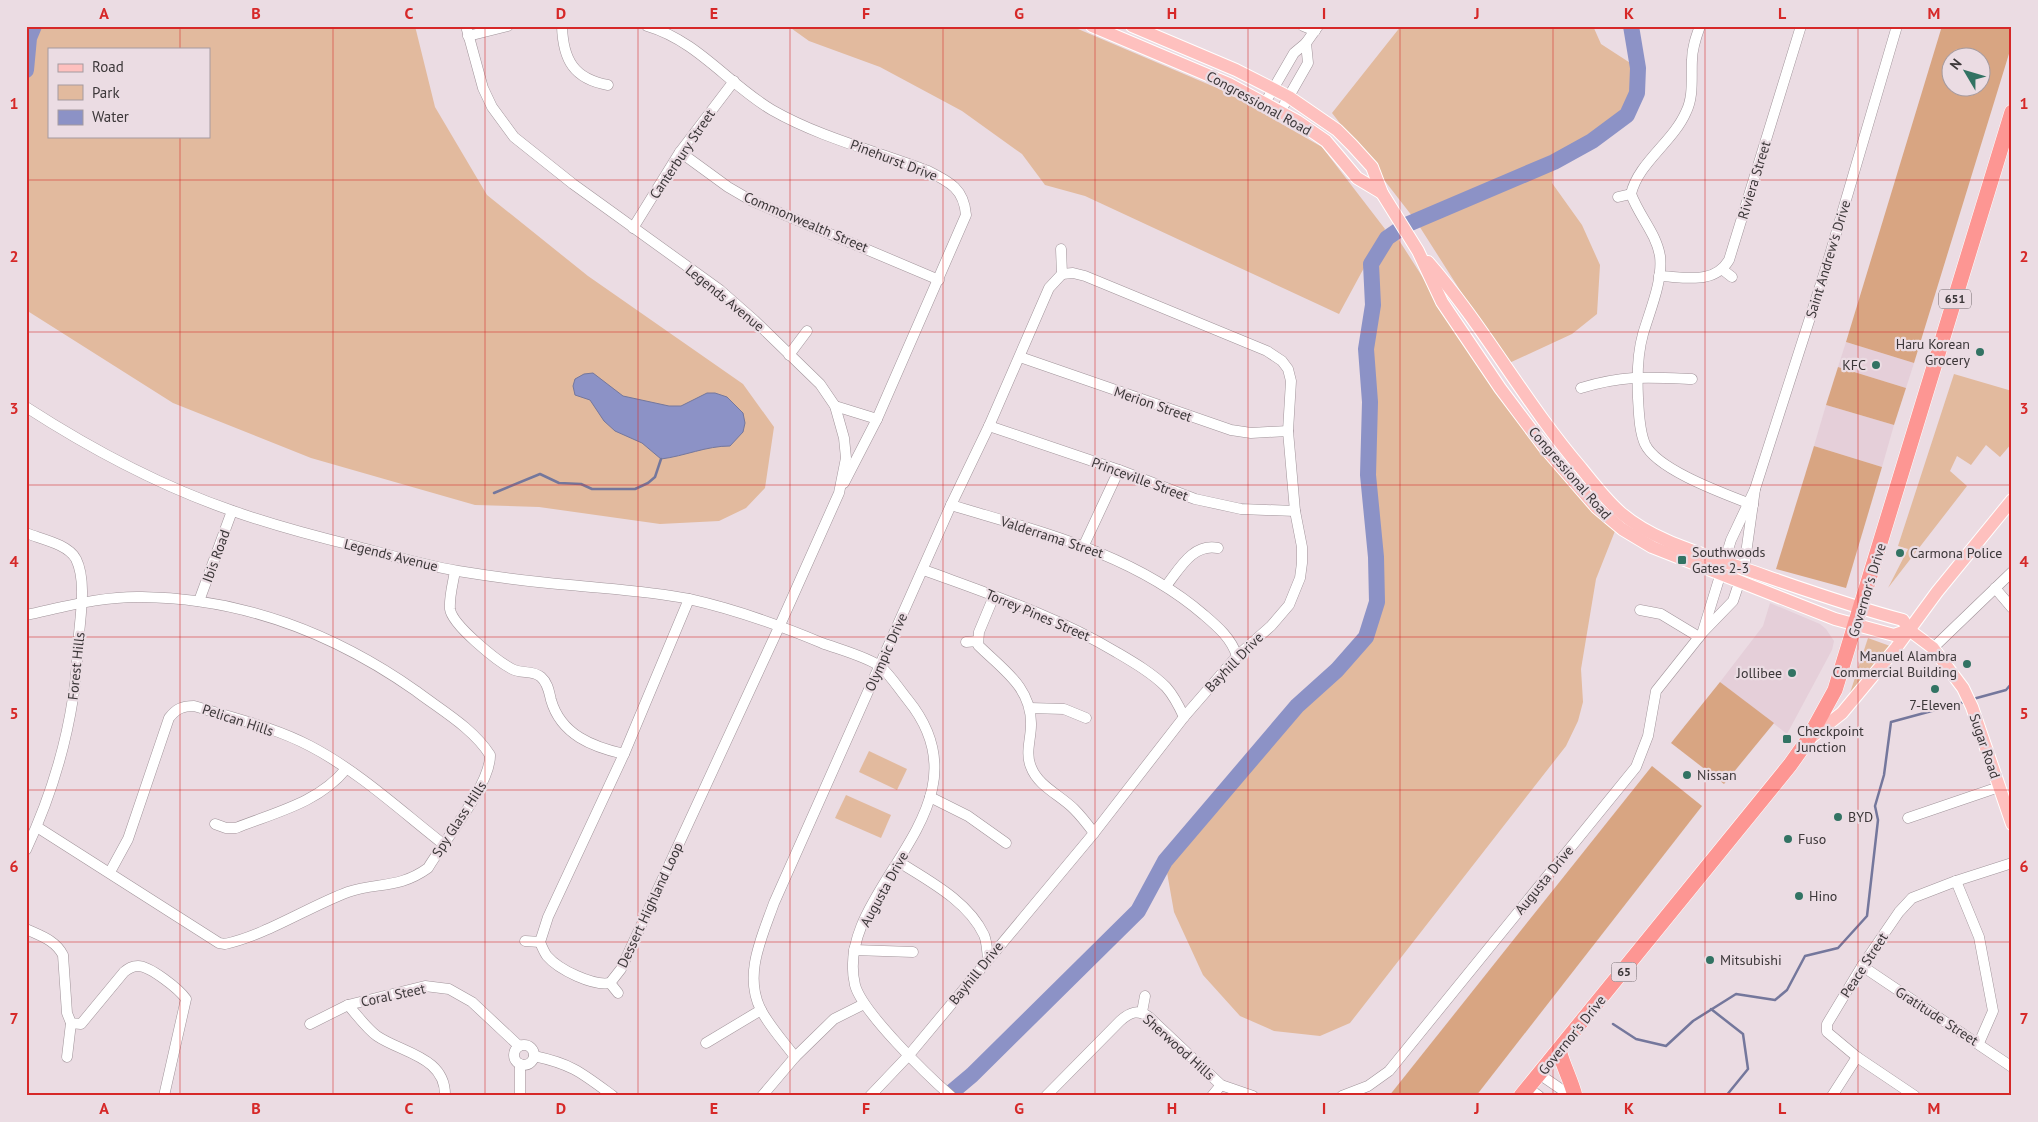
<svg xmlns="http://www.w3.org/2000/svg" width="2038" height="1122" font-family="'PT Sans',sans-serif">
	<rect width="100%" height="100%" fill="#ebdce3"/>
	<g fill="#e5cfd9">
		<polygon points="1846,342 1914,363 1906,388 1838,367"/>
		<polygon points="1826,405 1894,425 1882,467 1814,446"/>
		<polygon points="1770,603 1820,624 1826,629 1834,641 1832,650 1787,734 1720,682 1763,626"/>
	</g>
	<g fill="#e2ba9e" fill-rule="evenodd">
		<path d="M26,26H415L435,107L487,195L588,276L743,384L774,427L765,488L746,508L719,521L660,524L539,507L475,505L311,458L173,403L26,310ZM49,49H209V136H49Z"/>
		<polygon points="788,26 1071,26 1224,91 1322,147 1385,229 1339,314 1085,196 1045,185 1022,154 962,111 880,67 809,41"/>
		<path d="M1401,26H1593L1601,44L1638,68C1638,77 1639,87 1636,95C1624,128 1584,145 1554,162L1552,183L1582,225L1600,265L1597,314L1572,334L1507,364L1416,221L1332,113Z"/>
		<polygon points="1395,234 1493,387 1524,429 1615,531 1596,579 1581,669 1583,702 1578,721 1566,746 1350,1023 1320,1036 1274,1031 1240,1016 1203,975 1174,912 1165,861 1297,706 1337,670 1366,637 1377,602 1376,557 1368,475 1370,403 1366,349 1373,305 1371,264 1384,237"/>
		<polygon points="1954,374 2012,391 2012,443 2000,457 1986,445 1971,465 1957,456 1950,471 1967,486 1888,588 1908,549 1898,546"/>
		<polygon points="1868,638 1890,646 1849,696"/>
		<polygon points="869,751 907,769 897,790 859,772"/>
		<polygon points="846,795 891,815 881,838 835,818"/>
	</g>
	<g fill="#d8a582" fill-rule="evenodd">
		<path d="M1942,26H2012V44L1914,363L1846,342ZM1950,58H1980V88H1950Z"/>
		<polygon points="1838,367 1906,388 1894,425 1826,405"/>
		<polygon points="1814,446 1882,467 1846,588 1776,569"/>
		<polygon points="1720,682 1774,723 1724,784 1671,743"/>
		<polygon points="1652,766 1702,806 1476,1096 1389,1096"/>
	</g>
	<path fill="#8c92c6" stroke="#74779c" d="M593,373L623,396L669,406H681L707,393H715L727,397L743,413L745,423L743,432L730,446C706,446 685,456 661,459L642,443L615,431L604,421L590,400L575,395L573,386L575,379L584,374Z"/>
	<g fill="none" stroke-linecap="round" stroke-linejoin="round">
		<g stroke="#74779c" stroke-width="2.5">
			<polyline points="494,493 540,474 559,483 581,484 592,489 635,489 648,483 655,477 661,459"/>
			<polyline points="1973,699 2006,690 2012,683"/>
			<polyline points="1711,1009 1743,1034 1748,1069 1726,1096"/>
			<polyline points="1613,1024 1636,1039 1666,1046 1693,1021 1736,994 1775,1000 1787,990 1805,956 1838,948 1867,916 1878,820 1875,806 1884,775 1891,722 1965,702"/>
		</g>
		<g stroke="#8c92c6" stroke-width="16">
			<polyline points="26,70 29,38 34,26"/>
			<polyline points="947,1096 972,1075 1138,911 1165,861 1297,706 1337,670 1366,637 1377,602 1376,557 1368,475 1370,402 1366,349 1373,305 1371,264 1387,238 1406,225 1554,162 1592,141 1627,115 1637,93 1638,68 1631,26"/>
		</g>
		<g stroke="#a1949a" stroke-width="11">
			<g id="minor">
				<path d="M466,26L483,88L492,107L514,137L573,184L720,290L754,320L820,384L835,406L844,438L846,458L839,493L780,625L621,969L610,983C593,986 559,970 547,956C544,952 542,947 540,942L548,917L624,754L689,599"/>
				<path d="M562,26C563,60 574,79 608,85"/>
				<path d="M647,26C698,41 728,84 772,110C821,138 876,151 928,171C950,182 964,189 966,215L877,419L844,483"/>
				<polyline points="1303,26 1315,31"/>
				<path d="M1700,26C1696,37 1692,48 1692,60C1691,77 1694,96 1686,112C1673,142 1638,163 1631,194C1639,216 1656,233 1660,256C1663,281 1650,310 1643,334C1637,355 1637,377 1638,398C1639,413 1639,430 1645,444C1657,470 1725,494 1753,505"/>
				<polyline points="468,36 508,26"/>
				<polyline points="1265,103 1294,53 1306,43 1318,26"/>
				<polyline points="1280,112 1308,63 1306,43"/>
				<polyline points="680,152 728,187 752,201 939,280"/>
				<polyline points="1618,197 1631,194"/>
				<polyline points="633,228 680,152 734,81"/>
				<polyline points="1061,249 1062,274"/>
				<polyline points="1723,270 1732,277"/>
				<path d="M1659,276C1685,277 1714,285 1729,260L1801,26"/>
				<polyline points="789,355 807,331"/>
				<polyline points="1020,357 1231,430 1251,433 1288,431"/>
				<path d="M1581,388C1624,375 1648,377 1692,379"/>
				<polyline points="835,406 877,419"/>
				<path d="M26,407C91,449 160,486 233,511C273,525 314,536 355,546C389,555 423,565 458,571C495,577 532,582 570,585C609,589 650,591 689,599C734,609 779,625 822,643C838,649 868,657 881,667C891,676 899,689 908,700C997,810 832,889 855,985C862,1012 928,1076 951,1096"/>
				<polyline points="989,426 1119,470 1195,499 1241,509 1295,511"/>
				<path d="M951,505C1040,532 1132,553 1204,615C1218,627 1231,638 1237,656"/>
				<path d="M26,533C41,539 68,544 76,559C86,579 81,612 79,634C77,655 77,677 73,698C65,750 48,803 26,850"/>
				<polyline points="1084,545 1119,470"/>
				<path d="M924,570C989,594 1056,616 1116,652C1133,662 1152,673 1166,687C1174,696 1179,706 1184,717"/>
				<path d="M455,571C453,583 449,597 450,609C452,625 497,661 512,669C521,674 533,670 541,677C548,683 549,692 551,700C561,735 593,747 624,754"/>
				<path d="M1166,586C1180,568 1193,543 1218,548"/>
				<polyline points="1995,588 2012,608"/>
				<path d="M994,596L979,632L978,645C1002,669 1032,687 1031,725C1031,739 1025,753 1031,767C1038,786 1060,795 1074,809C1081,816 1088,825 1094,833"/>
				<polyline points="199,601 232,511"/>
				<polyline points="1640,610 1661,614 1699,637"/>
				<path d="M26,615C64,607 102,596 142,597C242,598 335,634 416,691C441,710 473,728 490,755C491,784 444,841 428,868C399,889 377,882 348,892C308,907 266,935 225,944L219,943L37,827"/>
				<polyline points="1703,631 1731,540 1755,489 1826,268 1897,26"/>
				<polyline points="966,642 977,641"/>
				<polyline points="1933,648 2012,572"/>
				<polyline points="1030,708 1064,709 1086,718"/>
				<polyline points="930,797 968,816 1006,843"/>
				<polyline points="1908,818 1999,787"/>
				<path d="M215,824L226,828H236C276,812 318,803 346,769"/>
				<path d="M899,862C929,881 968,901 984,935C987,942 987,951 988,958"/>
				<path d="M110,872L128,839L169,718C176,709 182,706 194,706C233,718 274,727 310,746C358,771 400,810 442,843"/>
				<polyline points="1956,881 1979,937 1993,1011 1979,1043"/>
				<path d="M26,929C41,936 55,940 63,955L67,1013L71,1023L81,1024L124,972C129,968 132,966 138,966C150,966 179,989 186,999L164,1096"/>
				<polyline points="525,941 540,942"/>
				<polyline points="854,950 913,952"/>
				<polyline points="1862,966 2012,1067"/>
				<polyline points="610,983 618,993"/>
				<path d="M348,1005C357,1015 367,1029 377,1036C402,1053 446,1057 445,1096"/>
				<polyline points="1142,1012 1145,996"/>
				<polyline points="310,1024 348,1005 425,986 449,989 472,1002 519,1046"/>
				<polyline points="706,1043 761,1010"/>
				<circle cx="524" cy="1055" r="10"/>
				<path d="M534,1056C572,1064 582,1073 613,1096"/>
				<polyline points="67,1057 71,1023"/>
				<path d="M795,1057C784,1042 770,1027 761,1010C743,975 762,937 774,903L951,505L989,426L1049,288L1062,274"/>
				<polyline points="1539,1074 1571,1096"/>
				<polyline points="1528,1088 1539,1096"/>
				<polyline points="520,1096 520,1064"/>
				<polyline points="762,1096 795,1057 834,1019 864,1004"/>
				<polyline points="870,1096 909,1055 1094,833 1184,717 1237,656 1271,626 1289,605 1300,578 1302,563 1302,547 1295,511 1288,431 1291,381 1288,369 1282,361 1267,351 1085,276 1073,273 1062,274"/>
				<path d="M1046,1096L1120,1021C1130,1012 1138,1009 1149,1017L1221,1085L1253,1096"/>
				<polyline points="1212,1096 1221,1085"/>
				<polyline points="1342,1096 1368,1086 1389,1071 1636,767 1648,736 1656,691 1703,632 1733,601 1744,568 1755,489"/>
				<polyline points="1832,1096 1857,1057"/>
				<polyline points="1915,1096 1857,1057 1827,1032 1827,1024 1862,966 1899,912 1912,898 1956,881 2012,863"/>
			</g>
		</g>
		<g stroke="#fff" stroke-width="14">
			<g id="major">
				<polyline points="1092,26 1229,84 1297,121 1326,141 1357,178 1382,193"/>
				<polyline points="1132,26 1236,70 1289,97 1337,130 1352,145 1372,167 1382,193 1418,251 1442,302 1500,388 1545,448 1597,508 1622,529 1652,547 1835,619 1894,635 1909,630"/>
				<path d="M1428,262C1484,326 1525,403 1581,468C1594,484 1606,500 1621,513C1655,542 1704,554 1745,569C1797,587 1849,606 1903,620L1909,630L1933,648L1963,688L1972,707L2012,824"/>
				<polyline points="1809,739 1842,713 1896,648 1937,592 2012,500"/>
			</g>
		</g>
		<g stroke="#fff" stroke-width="16">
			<g id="highway">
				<path d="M1559,1050C1563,1066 1571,1080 1575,1096"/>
				<polyline points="1521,1096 1790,765 1807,741 1835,690 2012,112"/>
			</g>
		</g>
		<use href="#minor" stroke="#fff" stroke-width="10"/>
		<use href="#major" stroke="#fec0be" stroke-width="12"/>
		<use href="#highway" stroke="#fd9693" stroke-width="15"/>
	</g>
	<path fill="none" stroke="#d62828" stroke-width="1" stroke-opacity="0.55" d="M180,26V49M333,26V1096M485,26V1096M638,26V1096M790,26V1096M943,26V1096M1095,26V1096M1248,26V1096M1400,26V1096M1553,26V1096M1705,26V1096M1858,26V1096M180,136V1096M26,180H2012M26,332H2012M26,485H2012M26,637H2012M26,790H2012M26,942H2012"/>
	<g fill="#327363" stroke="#ebdce3" stroke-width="2">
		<circle cx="1980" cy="352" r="5"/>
		<circle cx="1876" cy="365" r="5"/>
		<circle cx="1900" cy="553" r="5"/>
		<rect x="1677" y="555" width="10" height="10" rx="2.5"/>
		<circle cx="1967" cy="664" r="5"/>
		<circle cx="1792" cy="673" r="5"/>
		<circle cx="1935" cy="689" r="5"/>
		<rect x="1782" y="734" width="10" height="10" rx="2.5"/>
		<circle cx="1687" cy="775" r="5"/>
		<circle cx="1838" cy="817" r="5"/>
		<circle cx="1788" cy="839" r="5"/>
		<circle cx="1799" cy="896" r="5"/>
		<circle cx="1710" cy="960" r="5"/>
	</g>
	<g text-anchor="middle" stroke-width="4.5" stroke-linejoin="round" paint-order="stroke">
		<g fill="#ebdce3" stroke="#70686c" stroke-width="1">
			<rect x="1939" y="289.5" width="32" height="19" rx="4"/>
			<rect x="1611.5" y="962.5" width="25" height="19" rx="4"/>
		</g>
		<g font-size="12" font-weight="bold" fill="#3c3739">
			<text x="1955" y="303">651</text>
			<text x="1624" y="976">65</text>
		</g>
		<g font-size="14" fill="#3c3739" stroke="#ebdce3">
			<text transform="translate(1259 103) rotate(29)" y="5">Congressional Road</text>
			<text transform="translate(682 154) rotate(-56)" y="5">Canterbury Street</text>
			<text transform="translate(894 160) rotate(21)" y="5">Pinehurst Drive</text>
			<text transform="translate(1754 180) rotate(-73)" y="5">Riviera Street</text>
			<text transform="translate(806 222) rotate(23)" y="5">Commonwealth Street</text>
			<text transform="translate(1828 259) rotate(-73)" y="5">Saint Andrew's Drive</text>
			<text transform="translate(725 298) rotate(39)" y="5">Legends Avenue</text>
			<text transform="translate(1153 404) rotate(19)" y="5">Merion Street</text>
			<text transform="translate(1570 473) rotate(49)" y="5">Congressional Road</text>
			<text transform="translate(1140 479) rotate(20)" y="5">Princeville Street</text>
			<text transform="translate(1052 537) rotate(18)" y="5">Valderrama Street</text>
			<text transform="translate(391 555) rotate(14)" y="5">Legends Avenue</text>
			<text transform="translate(216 556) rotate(-70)" y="5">Ibis Road</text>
			<text transform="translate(1867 590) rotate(-73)" y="5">Governor's Drive</text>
			<text transform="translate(1038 615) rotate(23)" y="5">Torrey Pines Street</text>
			<text transform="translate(886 652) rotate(-66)" y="5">Olympic Drive</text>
			<text transform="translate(1234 662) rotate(-46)" y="5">Bayhill Drive</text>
			<text transform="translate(76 666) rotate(-84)" y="5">Forest Hills</text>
			<text transform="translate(238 720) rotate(18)" y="5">Pelican Hills</text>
			<text transform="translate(1985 746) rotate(71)" y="5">Sugar Road</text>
			<text transform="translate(459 819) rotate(-57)" y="5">Spy Glass Hills</text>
			<text transform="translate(1544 880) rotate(-51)" y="5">Augusta Drive</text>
			<text transform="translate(884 889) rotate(-61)" y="5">Augusta Drive</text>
			<text transform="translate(650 905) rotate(-65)" y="5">Dessert Highland Loop</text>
			<text transform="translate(1864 965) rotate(-57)" y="5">Peace Street</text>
			<text transform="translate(976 973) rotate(-51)" y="5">Bayhill Drive</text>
			<text transform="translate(393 995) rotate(-12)" y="5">Coral Steet</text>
			<text transform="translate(1937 1016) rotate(33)" y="5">Gratitude Street</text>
			<text transform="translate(1572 1035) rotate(-51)" y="5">Governor's Drive</text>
			<text transform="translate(1179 1047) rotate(42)" y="5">Sherwood Hills</text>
		</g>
		<g font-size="14" fill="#3c3739" stroke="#ebdce3" text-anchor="start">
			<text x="1970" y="349" text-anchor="end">Haru Korean<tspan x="1970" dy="16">Grocery</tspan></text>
			<text x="1866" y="370" text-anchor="end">KFC</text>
			<text x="1692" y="557">Southwoods<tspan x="1692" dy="16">Gates 2-3</tspan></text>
			<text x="1910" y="558">Carmona Police</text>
			<text x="1957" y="661" text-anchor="end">Manuel Alambra<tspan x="1957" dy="16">Commercial Building</tspan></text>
			<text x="1782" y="678" text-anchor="end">Jollibee</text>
			<text x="1935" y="710" text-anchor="middle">7-Eleven</text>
			<text x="1797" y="736">Checkpoint<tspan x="1797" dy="16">Junction</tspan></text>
			<text x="1697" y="780">Nissan</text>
			<text x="1848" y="822">BYD</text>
			<text x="1798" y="844">Fuso</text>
			<text x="1809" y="901">Hino</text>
			<text x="1720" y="965">Mitsubishi</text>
		</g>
	</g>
	<rect width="2038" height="1122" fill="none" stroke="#ebdce3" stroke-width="55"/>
	<rect x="48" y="48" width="162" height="90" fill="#ebdce3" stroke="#a59a9f"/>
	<rect x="58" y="64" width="25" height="8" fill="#fec0be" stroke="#a59a9f"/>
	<text x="92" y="72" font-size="15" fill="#3c3739">Road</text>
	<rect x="58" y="85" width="25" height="15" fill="#e2ba9e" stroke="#a59a9f"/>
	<text x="92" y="98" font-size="15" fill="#3c3739">Park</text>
	<rect x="58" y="110" width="25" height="15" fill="#8c92c6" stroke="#a59a9f"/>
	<text x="92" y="122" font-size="15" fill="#3c3739">Water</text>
	<g transform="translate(1966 72) rotate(308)"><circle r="24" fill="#ebdce3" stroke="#a59a9f"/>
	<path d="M0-4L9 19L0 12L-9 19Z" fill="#327363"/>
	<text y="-8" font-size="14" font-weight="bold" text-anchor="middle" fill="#3c3739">N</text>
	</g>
	<rect x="28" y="28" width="1982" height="1066" fill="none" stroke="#d62828" stroke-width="2"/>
	<g font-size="16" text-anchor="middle" font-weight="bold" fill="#d62828">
		<text x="104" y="19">A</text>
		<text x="256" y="19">B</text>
		<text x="409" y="19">C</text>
		<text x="561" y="19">D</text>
		<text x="714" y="19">E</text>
		<text x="866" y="19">F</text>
		<text x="1019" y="19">G</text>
		<text x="1172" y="19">H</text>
		<text x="1324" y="19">I</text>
		<text x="1477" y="19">J</text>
		<text x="1629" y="19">K</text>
		<text x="1782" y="19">L</text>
		<text x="1934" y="19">M</text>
		<text x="14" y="109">1</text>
		<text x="2024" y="109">1</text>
		<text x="14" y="262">2</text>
		<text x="2024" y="262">2</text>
		<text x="14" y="414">3</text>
		<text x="2024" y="414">3</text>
		<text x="14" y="567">4</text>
		<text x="2024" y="567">4</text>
		<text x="14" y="719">5</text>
		<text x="2024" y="719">5</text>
		<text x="14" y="872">6</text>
		<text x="2024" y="872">6</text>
		<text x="14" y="1024">7</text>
		<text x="2024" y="1024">7</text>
		<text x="104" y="1114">A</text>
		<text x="256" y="1114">B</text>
		<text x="409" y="1114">C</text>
		<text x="561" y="1114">D</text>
		<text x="714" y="1114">E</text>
		<text x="866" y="1114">F</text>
		<text x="1019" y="1114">G</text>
		<text x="1172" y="1114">H</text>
		<text x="1324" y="1114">I</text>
		<text x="1477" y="1114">J</text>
		<text x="1629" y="1114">K</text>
		<text x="1782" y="1114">L</text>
		<text x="1934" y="1114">M</text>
	</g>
</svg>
